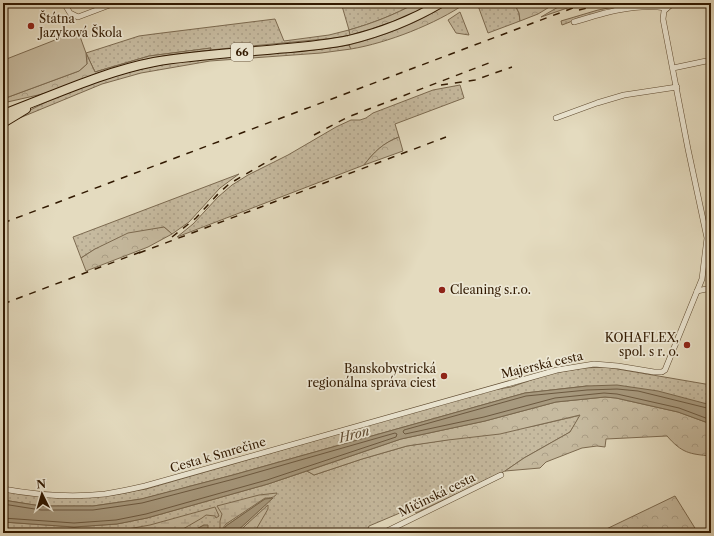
<svg xmlns="http://www.w3.org/2000/svg" width="714" height="536" font-family="'Libre Caslon Text',serif">
	<defs>
		<pattern id="grass-dots" width="8" height="8" patternUnits="userSpaceOnUse"><rect width="8" height="8" fill="#c6ba9f"/><path d="M2 2h.1M6 6h.1" fill="none" stroke="#ab9f87" stroke-width="1.8" stroke-linecap="round"/></pattern>
		<pattern id="forest-crowns" width="20" height="18" patternUnits="userSpaceOnUse"><rect width="20" height="18" fill="#c6ba9f"/><path d="M2 6a3 3 0 1 1 6 0M12 15a3 3 0 1 1 6 0" fill="none" stroke="#ab9f87"/></pattern>
		<pattern id="wetland-marsh" width="20" height="14" patternUnits="userSpaceOnUse"><rect width="20" height="14" fill="#c6ba9f"/><path d="M1 5h8M5 5V1M11 12h8M15 12V8" fill="none" stroke="#ab9f87"/></pattern>
	</defs>
	<rect width="100%" height="100%" fill="#e4dbbf"/>
	<filter id="stains"><feTurbulence type="fractalNoise" baseFrequency=".005" numOctaves="4"/><feColorMatrix values="0 0 0 0 .2 0 0 0 0 .09 0 0 0 0 .02 0 0 0 .5 -.17"/></filter>
	<radialGradient id="worn" r=".72"><stop offset=".6" stop-color="#630" stop-opacity="0"/><stop offset="1" stop-color="#630" stop-opacity=".3"/></radialGradient>
	<g fill="url(#grass-dots)" stroke="#7c6a50">
		<path d="M350,3H416C394,15 373,23 349,30L350,35L335,38L210,50L211,48L149,56L95,72L86,53L139,36L154,34L275,19L284,41L329,35L349,30L342,6Z"/>
		<polygon points="477,3 514,3 519,13 520,21 488,33"/>
		<polygon points="565,3 582,3 541,17"/>
		<path d="M634,3H661L660,4C624,8 596,11 562,25L561,21L598,10Z"/>
		<polygon points="460,12 469,35 456,33 448,20"/>
		<path d="M349,45L351,49L321,53L210,61L141,73L102,84L5,124C62,90 129,67 195,60C246,54 298,54 349,45Z"/>
		<path d="M460,85L464,98L395,124L399,137C383,143 374,152 364,165L177,237L193,224L218,197L232,185L248,175L288,155L336,127L351,120H360L366,118L373,113L433,90Z"/>
		<polygon points="239,174 220,188 189,222 172,234 164,227 95,249 81,258 73,237"/>
		<path d="M606,367L711,385V405L587,386L525,393L233,475L142,499L93,506H41L3,500V491C37,497 69,499 104,496C118,495 132,491 146,489L487,391L511,387L548,374L583,368Z"/>
		<polygon points="581,415 570,432 524,458 505,471 416,513 414,507 369,526 366,533 235,533 272,498 265,499 226,526 221,533 204,533 208,528 204,525 189,533 3,533 3,522 74,527 117,524 147,518 268,484 307,471 314,475 362,459 407,446 534,426"/>
	</g>
	<g fill="url(#forest-crowns)" stroke="#7c6a50">
		<path d="M416,3H433C407,18 379,27 350,35L349,30C373,23 394,15 416,3Z"/>
		<path d="M449,3H466C436,24 387,43 351,49L349,45C384,36 419,23 449,3Z"/>
		<polygon points="514,3 556,3 538,14 520,21 519,13"/>
		<polygon points="211,48 210,50 169,55 148,59 110,69 47,93 3,103 3,99 79,71 87,64 86,53 95,72 149,56"/>
		<path d="M399,137L403,151L364,165C374,152 383,143 399,137Z"/>
		<polygon points="164,227 172,234 148,247 86,271 81,258 95,249 128,233"/>
		<path d="M605,397L616,398L678,412L711,424V456C689,454 682,453 667,436L606,439L605,447L597,446L582,448L546,462L540,468L505,471L524,458L570,432L580,415L500,434L448,440L407,446L362,459L314,475L307,471L401,439L485,421L556,402Z"/>
		<polygon points="675,496 698,533 598,533"/>
	</g>
	<g fill="url(#wetland-marsh)" stroke="#7c6a50">
		<path d="M277,493C275,498 270,498 265,498L226,524L219,533H213L220,528V521L222,514L217,506L259,495Z"/>
		<polygon points="268,505 268,509 254,533 238,533 247,524"/>
		<polygon points="215,507 219,516 216,518 215,516 206,515 202,518 176,533 106,533 150,525"/>
	</g>
	<polygon fill="#c6ba9f" stroke="#7c6a50" points="78,31 86,53 87,64 79,71 3,99 3,58 4,60"/>
	<g fill="#a7997e" stroke="#78664c">
		<polygon points="617,385 658,391 711,405 711,424 678,412 616,398 605,397 556,402 485,421 401,439 268,484 147,518 117,524 74,527 3,522 3,500 41,506 93,506 141,499 233,475 525,393 587,386"/>
		<polygon points="273,498 235,533 221,533 226,526 265,499"/>
		<polygon points="204,525 208,525 208,528 204,533 189,533"/>
	</g>
	<g fill="none" stroke-linecap="round" stroke-linejoin="round">
		<g stroke="#6c5940" stroke-width="1">
			<polyline points="711,409 638,391 617,389 587,390 526,396 404,430 403,432 405,434 484,417 555,398 604,393 617,394 679,408 711,420"/>
			<polyline points="3,504 41,510 93,510 142,503 234,479 395,433 397,434 396,437 267,480 146,514 116,520 74,523 3,518"/>
		</g>
		<g stroke="#5e4a30" stroke-width="6">
			<g id="minor">
				<polyline points="64,3 70,13 78,17 115,3"/>
				<path d="M574,22C603,13 635,3 666,8"/>
				<polyline points="673,68 711,60"/>
				<polyline points="556,118 597,103 624,95 677,87"/>
				<polyline points="697,291 711,288"/>
				<path d="M3,489C36,495 71,498 105,494C118,492 132,489 145,486L557,370L594,364L618,366L654,372H662L665,370L702,279L707,238L688,149L663,19L664,11L673,3"/>
				<polyline points="383,533 501,475"/>
			</g>
		</g>
		<g stroke="#311901" stroke-width="10">
			<g id="primary">
				<path d="M3,114C52,96 102,72 154,62C195,55 236,53 277,49C301,47 326,45 349,40C382,32 412,20 441,3"/>
				<polyline points="3,123 26,109"/>
			</g>
		</g>
		<use href="#minor" stroke="#ede8d5" stroke-width="5"/>
		<use href="#primary" stroke="#e4dbbf" stroke-width="8"/>
		<g stroke="#311901" stroke-width="1.5" stroke-dasharray="7 7" stroke-linecap="butt">
			<polyline points="579,10 608,3"/>
			<polyline points="441,85 475,80 512,67"/>
			<polyline points="314,135 348,117 494,61"/>
			<polyline points="3,223 586,3"/>
			<polyline points="172,237 196,218 218,194 229,184 277,156"/>
			<polyline points="139,253 446,137"/>
			<polyline points="3,304 143,251"/>
		</g>
	</g>
	<g fill="#8f2418" stroke="#ede8d5" stroke-width="1.5">
		<circle cx="31" cy="26" r="4"/>
		<circle cx="442" cy="290" r="4"/>
		<circle cx="687" cy="345" r="4"/>
		<circle cx="444" cy="376" r="4"/>
	</g>
	<g text-anchor="middle" stroke-width="3.5" stroke-linejoin="round" paint-order="stroke">
		<rect fill="#ede8d5" stroke="#695741" stroke-width="1" x="231" y="43" width="22" height="18" rx="3"/>
		<g font-size="11" font-weight="bold" fill="#311901">
			<text x="242" y="56">66</text>
		</g>
		<g font-size="12" fill="#311901" stroke="#ede8d5" text-anchor="start">
			<text x="39" y="23">Štátna<tspan x="39" dy="14">Jazyková Škola</tspan></text>
			<text x="450" y="294">Cleaning s.r.o.</text>
			<text x="679" y="342" text-anchor="end">KOHAFLEX,<tspan x="679" dy="14">spol. s r. o.</tspan></text>
			<text x="436" y="373" text-anchor="end">Banskobystrická<tspan x="436" dy="14">regionálna správa ciest</tspan></text>
		</g>
		<g font-size="12" fill="#311901" stroke="#ede8d5">
			<text transform="translate(542 365) rotate(-13)" y="4">Majerská cesta</text>
			<text transform="translate(218 455) rotate(-16)" y="4">Cesta k Smrečine</text>
			<text transform="translate(437 495) rotate(-26)" y="4">Mičinská cesta</text>
		</g>
		<g font-size="13" font-style="italic" fill="#604c33" stroke="#ede8d5">
			<text transform="translate(354 434) rotate(-15)" y="5">Hron</text>
		</g>
	</g>
	<rect width="714" height="536" fill="none" stroke="#e4dbbf" stroke-width="16"/>
	<rect x="4" y="4" width="706" height="528" fill="none" stroke="#311901" stroke-width="2"/>
	<rect x="8" y="8" width="698" height="520" fill="none" stroke="#311901"/>
	<g transform="translate(42 494) rotate(355)" stroke="#ede8d5" stroke-width="3" paint-order="stroke">
	<path d="M0-3L7 15L0 10L-7 15Z" fill="#311901"/>
	<text y="-6" font-size="11" font-weight="bold" text-anchor="middle" fill="#311901">N</text>
	</g>
	<rect width="100%" height="100%" filter="url(#stains)"/>
	<rect width="100%" height="100%" fill="url(#worn)"/>
</svg>
